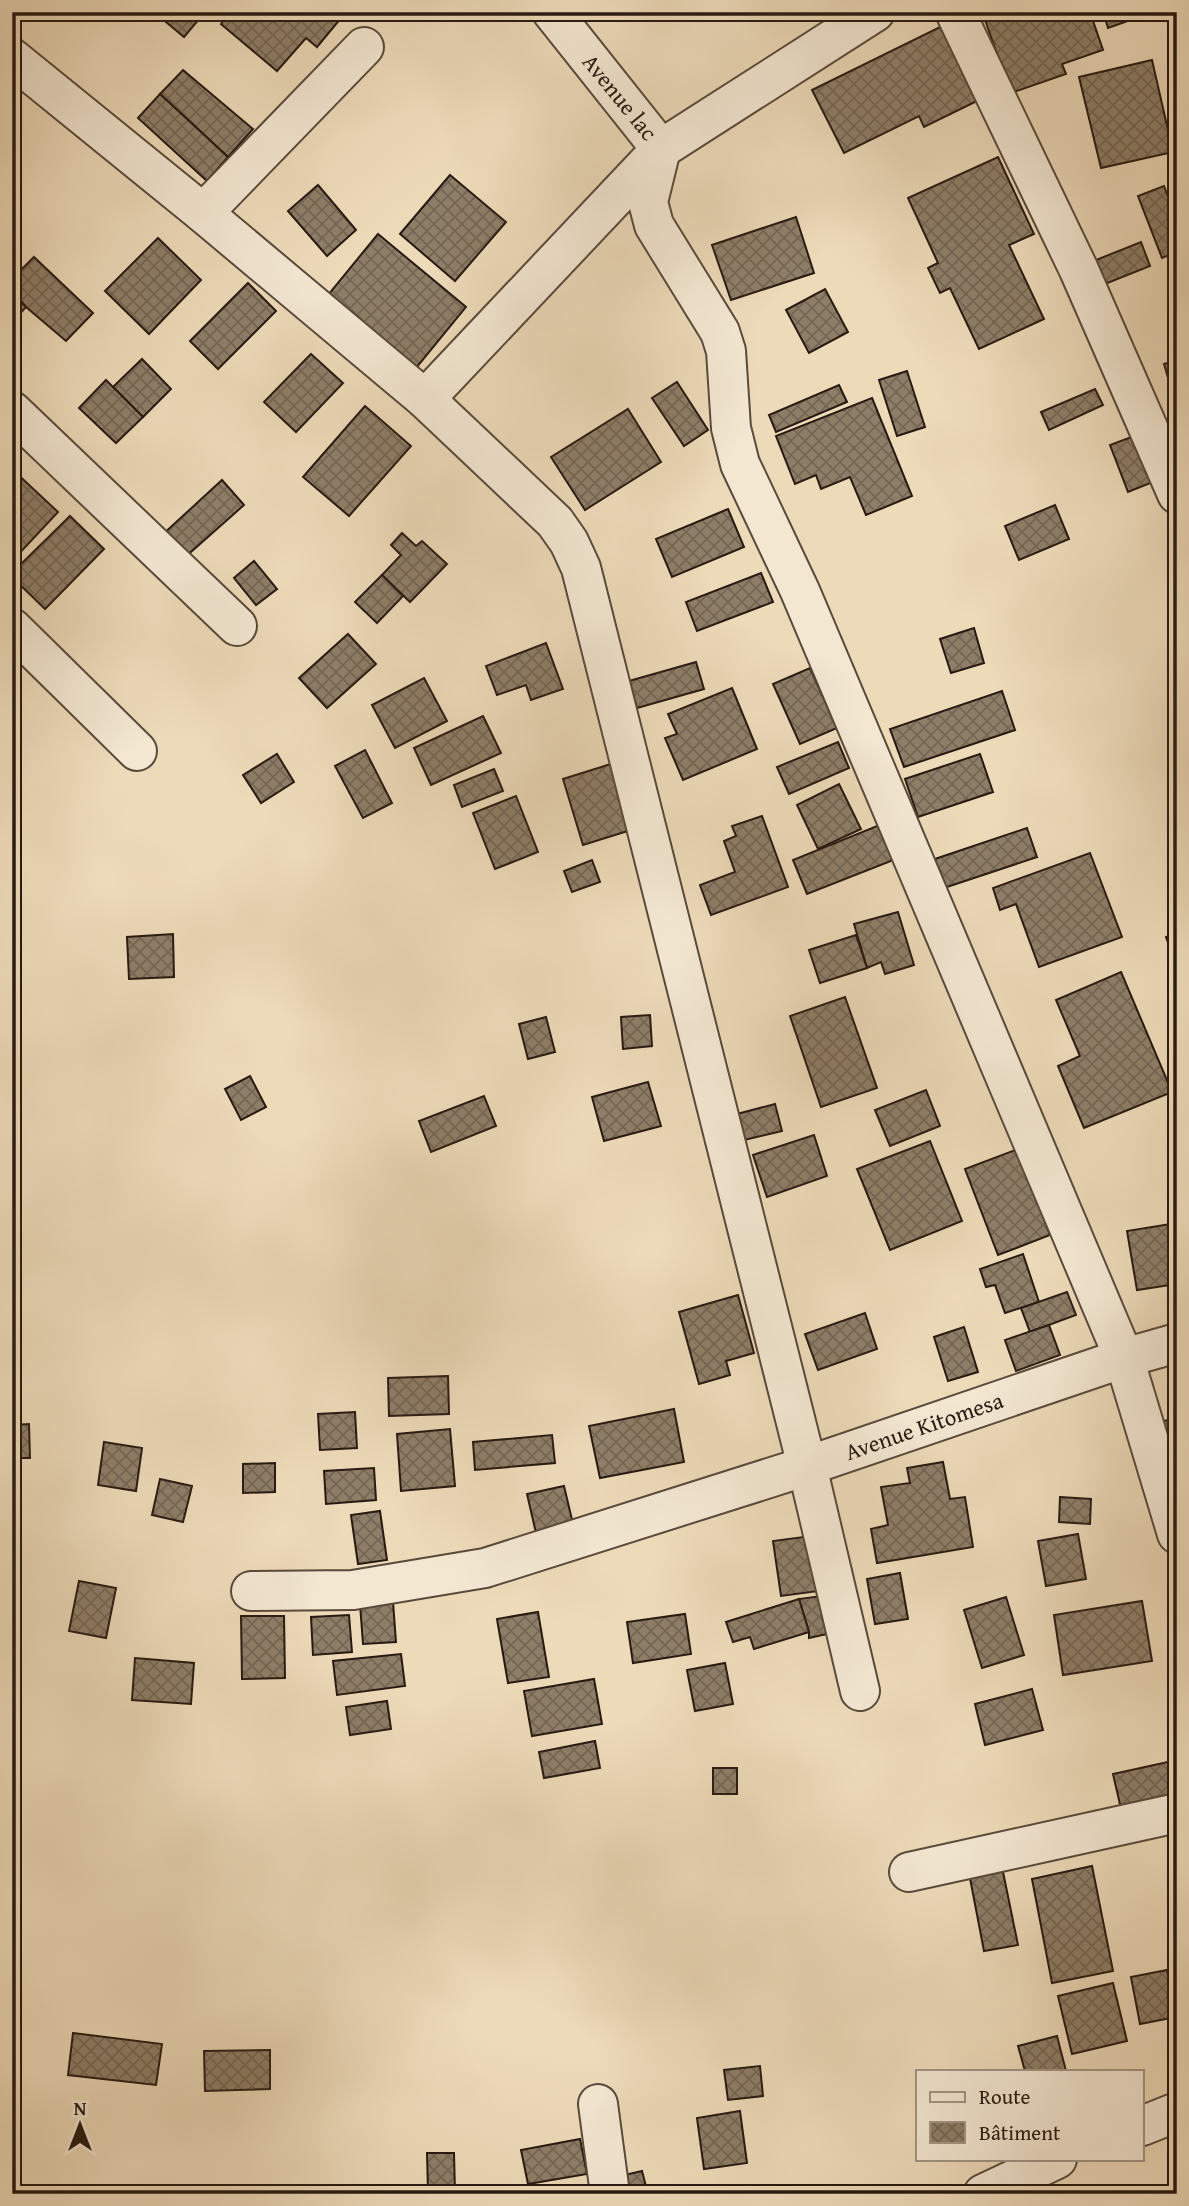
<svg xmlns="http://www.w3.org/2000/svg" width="1189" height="2206" font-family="'Gentium Book Plus',serif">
	<defs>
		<pattern id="building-cross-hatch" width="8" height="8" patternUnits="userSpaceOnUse" patternTransform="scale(1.75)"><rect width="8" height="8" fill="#8e7e68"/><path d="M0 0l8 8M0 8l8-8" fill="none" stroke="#746654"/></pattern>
	</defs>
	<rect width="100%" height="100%" fill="#eddab9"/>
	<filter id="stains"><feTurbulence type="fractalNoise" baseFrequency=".00286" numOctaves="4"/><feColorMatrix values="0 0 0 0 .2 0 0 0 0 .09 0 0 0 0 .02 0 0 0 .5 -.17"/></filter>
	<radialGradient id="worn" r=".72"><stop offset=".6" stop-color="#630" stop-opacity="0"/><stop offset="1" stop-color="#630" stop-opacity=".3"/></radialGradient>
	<g fill="url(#building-cross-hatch)" stroke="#281a11" stroke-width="2">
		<polygon points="154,12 205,12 184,37"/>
		<polygon points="230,12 334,12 341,18 317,47 306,38 277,71 221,24"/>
		<polygon points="999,12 1030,12 1031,16 1042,12 1090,12 1103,50 1062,64 1066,74 1011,93 985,20 1000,15"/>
		<polygon points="1103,12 1153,12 1108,28"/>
		<polygon points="942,26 979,100 924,127 919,116 844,153 812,90"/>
		<polygon points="1152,60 1173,152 1101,168 1079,77"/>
		<polygon points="183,70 253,129 228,157 160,94"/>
		<polygon points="160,94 228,157 207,181 138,118"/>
		<polygon points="998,157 1034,234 1009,245 1044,319 979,349 950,288 940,293 928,268 938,263 908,198"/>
		<polygon points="450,175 506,222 455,281 400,234"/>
		<polygon points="318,185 356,230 327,256 288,211"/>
		<polygon points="1164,186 1177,221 1177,252 1162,258 1138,196"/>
		<polygon points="796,217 814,273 731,300 712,245"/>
		<polygon points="378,234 466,307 416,368 328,295"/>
		<polygon points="158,238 201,280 149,334 105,291"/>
		<polygon points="1141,242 1150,266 1105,284 1096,260"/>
		<polygon points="34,257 93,313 66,341 26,307 12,290 12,279"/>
		<polygon points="248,283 276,311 218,369 190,341"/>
		<polygon points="825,289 848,332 809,353 786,310"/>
		<polygon points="12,295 26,307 12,322"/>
		<polygon points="311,354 343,383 296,432 264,402"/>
		<polygon points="142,359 171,389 143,417 113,387"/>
		<polygon points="1177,360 1177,394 1173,395 1164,364"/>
		<polygon points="907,371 925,427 897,436 879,380"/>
		<polygon points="106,380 143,417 116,443 79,408"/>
		<polygon points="677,382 708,430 684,446 652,398"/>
		<polygon points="839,385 847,402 776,432 769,415"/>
		<polygon points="1095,389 1103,405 1049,430 1041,412"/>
		<polygon points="872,398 912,496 866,515 850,477 821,489 816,475 795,484 776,436"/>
		<polygon points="365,406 411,446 349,516 303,477"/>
		<polygon points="628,409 661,462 585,510 551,457"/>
		<polygon points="1134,436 1153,482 1128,492 1110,445"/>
		<polygon points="12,469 58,512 16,557 12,554"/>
		<polygon points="222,480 244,505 183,559 161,536"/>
		<polygon points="1055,505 1069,539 1019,560 1005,526"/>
		<polygon points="728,509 744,547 672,577 656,539"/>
		<polygon points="70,516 104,549 45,609 12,577 12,573"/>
		<polygon points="402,533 416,546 422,541 447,564 410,602 382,575 401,555 391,545"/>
		<polygon points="254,561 277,589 256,605 234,578"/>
		<polygon points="761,573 773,602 697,631 686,602"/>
		<polygon points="382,575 403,596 377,623 355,602"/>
		<polygon points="974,628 984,663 951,673 940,639"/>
		<polygon points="348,634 376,664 327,708 299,678"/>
		<polygon points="546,643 563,689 531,700 526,685 497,695 486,666"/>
		<polygon points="696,662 704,689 637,708 629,681"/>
		<polygon points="810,668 837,728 800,744 773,684"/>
		<polygon points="424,678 447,721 395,748 372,705"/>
		<polygon points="732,688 757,749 683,780 665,738 677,734 668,714"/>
		<polygon points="1002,691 1015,730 904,767 890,729"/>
		<polygon points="483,716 501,753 431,785 414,748"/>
		<polygon points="838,742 849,768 789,794 777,767"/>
		<polygon points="365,750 392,803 363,818 335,766"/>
		<polygon points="277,754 294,782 261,803 243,775"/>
		<polygon points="980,754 993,792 918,817 905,779"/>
		<polygon points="614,763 634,829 583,845 563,779"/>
		<polygon points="494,769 503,791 462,807 454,785"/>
		<polygon points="839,784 861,829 818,849 797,805"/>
		<polygon points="516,796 538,852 495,869 473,813"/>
		<polygon points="762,816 788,887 711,915 700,885 735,872 724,841 736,836 732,826"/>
		<polygon points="882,824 896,859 807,894 793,860"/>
		<polygon points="1027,828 1037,857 944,888 935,859"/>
		<polygon points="1090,853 1122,937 1039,967 1016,904 1000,910 993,888"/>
		<polygon points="592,860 600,882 572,892 564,871"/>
		<polygon points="898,912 914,965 885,974 881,962 867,968 854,924"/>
		<polygon points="1177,933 1177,966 1166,937"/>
		<polygon points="173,934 174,977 129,979 127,937"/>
		<polygon points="856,935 867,968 820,983 809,950"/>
		<polygon points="1121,972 1172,1092 1084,1128 1058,1066 1080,1056 1056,1000"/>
		<polygon points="845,997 877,1088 821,1107 790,1016"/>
		<polygon points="650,1015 652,1046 623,1049 621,1017"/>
		<polygon points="546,1017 555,1052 528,1059 519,1024"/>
		<polygon points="250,1076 266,1107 241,1120 225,1089"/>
		<polygon points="648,1082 661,1126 604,1141 592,1097"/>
		<polygon points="926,1090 940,1126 890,1146 875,1110"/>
		<polygon points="484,1096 496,1126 431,1152 419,1121"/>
		<polygon points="775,1104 782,1131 744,1140 737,1114"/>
		<polygon points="814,1135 827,1176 767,1197 753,1155"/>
		<polygon points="930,1141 962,1221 890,1250 857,1169"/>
		<polygon points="1018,1149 1050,1235 998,1255 965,1169"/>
		<polygon points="1177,1223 1177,1284 1137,1290 1127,1231"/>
		<polygon points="1023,1254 1039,1302 1005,1313 995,1285 986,1287 980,1269"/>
		<polygon points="1067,1292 1076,1315 1030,1332 1021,1308"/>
		<polygon points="738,1295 754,1353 726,1361 730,1375 699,1384 679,1312"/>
		<polygon points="865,1313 877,1349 818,1370 805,1334"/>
		<polygon points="1049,1325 1060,1355 1016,1371 1005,1340"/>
		<polygon points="964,1327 978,1372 948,1381 934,1337"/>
		<polygon points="448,1376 449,1414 389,1416 388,1378"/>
		<polygon points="674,1409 684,1462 600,1478 589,1426"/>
		<polygon points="355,1412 357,1448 320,1450 318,1414"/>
		<polygon points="1177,1419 1177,1451 1165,1452 1162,1421"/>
		<polygon points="29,1424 30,1458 12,1458 12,1425"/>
		<polygon points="450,1429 455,1486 401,1491 397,1434"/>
		<polygon points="552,1435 555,1463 475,1470 473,1442"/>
		<polygon points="104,1442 142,1448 136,1491 98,1485"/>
		<polygon points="943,1462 950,1499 965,1497 973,1547 877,1563 871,1529 888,1525 881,1487 910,1483 907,1468"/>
		<polygon points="275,1463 275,1492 243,1493 243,1464"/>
		<polygon points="374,1468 376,1500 326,1504 324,1471"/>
		<polygon points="160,1479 192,1486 183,1522 152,1515"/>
		<polygon points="564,1486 573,1524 536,1533 527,1494"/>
		<polygon points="1060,1497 1091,1499 1090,1524 1059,1522"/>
		<polygon points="380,1511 387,1560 358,1564 351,1515"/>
		<polygon points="1078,1534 1086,1579 1046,1586 1038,1541"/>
		<polygon points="811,1536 819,1591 781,1596 773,1541"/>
		<polygon points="900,1573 908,1619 875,1624 867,1579"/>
		<polygon points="79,1581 116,1588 106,1638 69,1631"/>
		<polygon points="829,1595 836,1632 809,1638 809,1632 799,1599"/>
		<polygon points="1006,1597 1024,1655 982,1668 964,1610"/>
		<polygon points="799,1599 809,1632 754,1649 750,1637 733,1642 726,1622"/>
		<polygon points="1142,1601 1152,1661 1063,1675 1054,1615"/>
		<polygon points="393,1602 396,1642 363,1644 360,1604"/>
		<polygon points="538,1612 549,1677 508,1683 497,1619"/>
		<polygon points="685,1614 691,1654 633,1663 627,1622"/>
		<polygon points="349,1615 352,1652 313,1655 311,1617"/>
		<polygon points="241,1616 284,1616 285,1678 242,1679"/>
		<polygon points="401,1654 405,1686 337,1695 333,1661"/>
		<polygon points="135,1658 194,1663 191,1704 132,1700"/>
		<polygon points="725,1663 733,1704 695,1711 687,1670"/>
		<polygon points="594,1679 602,1724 532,1736 524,1691"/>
		<polygon points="1032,1689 1043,1730 985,1745 975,1704"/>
		<polygon points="387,1701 391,1729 350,1735 346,1707"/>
		<polygon points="595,1741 600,1768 544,1778 539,1752"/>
		<polygon points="1177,1760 1177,1801 1122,1813 1113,1774"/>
		<rect x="713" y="1768" width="24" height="26"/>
		<polygon points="1092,1866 1113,1971 1052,1983 1032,1879"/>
		<polygon points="1002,1867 1018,1945 984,1951 969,1873"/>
		<polygon points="1167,1970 1176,2017 1140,2024 1131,1977"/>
		<polygon points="1113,1983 1127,2041 1072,2054 1058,1996"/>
		<polygon points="73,2033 162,2044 156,2085 68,2075"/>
		<polygon points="1057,2036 1066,2071 1025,2071 1018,2046"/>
		<polygon points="270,2050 270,2089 205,2091 204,2051"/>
		<polygon points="760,2066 763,2096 728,2100 724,2070"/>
		<polygon points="12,2088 21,2089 16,2139 12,2139"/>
		<polygon points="740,2111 747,2163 704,2169 697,2118"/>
		<polygon points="580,2139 587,2174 528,2184 521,2150"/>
		<polygon points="427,2153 454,2153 455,2192 428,2192"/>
		<polygon points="642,2171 648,2194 616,2194 612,2178"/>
		<polygon points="1177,2184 1177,2194 1147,2194 1146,2192"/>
	</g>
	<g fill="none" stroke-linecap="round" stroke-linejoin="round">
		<g stroke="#594a3b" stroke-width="42">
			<g id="minor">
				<polyline points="552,12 661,149 648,202 654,225 720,332 726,351 731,428 740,464 800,591 1124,1358 1177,1534"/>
				<polyline points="955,12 1079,270 1177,494"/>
				<polyline points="12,58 203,213 425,399 555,522 569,542 581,568 807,1466 860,1691"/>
				<polyline points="203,213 364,47"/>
				<polyline points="425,399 661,149 875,12"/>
				<polyline points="12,411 237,626"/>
				<polyline points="12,628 137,751"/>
				<polyline points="251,1591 353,1590 485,1568 807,1466 1124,1358 1177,1343"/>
				<polyline points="909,1872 1177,1813"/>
				<polyline points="598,2104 610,2194"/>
				<polyline points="1142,2126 1177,2112"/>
				<polyline points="983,2194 1057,2159"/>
			</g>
		</g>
		<use href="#minor" stroke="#f3e7d2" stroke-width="38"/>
	</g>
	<g text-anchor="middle" stroke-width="7" stroke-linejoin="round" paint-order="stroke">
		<g font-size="23" fill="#281a11" stroke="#f3e7d2">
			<text transform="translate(620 97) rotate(51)" y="8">Avenue lac</text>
			<text transform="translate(924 1426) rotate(-19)" y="8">Avenue Kitomesa</text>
		</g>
	</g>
	<rect width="1189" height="2206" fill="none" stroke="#eddab9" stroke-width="42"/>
	<rect x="14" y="14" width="1161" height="2178" fill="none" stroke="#281a11" stroke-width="3.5"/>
	<rect x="21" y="21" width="1147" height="2164" fill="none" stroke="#281a11" stroke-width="2"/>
	<rect x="916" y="2070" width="228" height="91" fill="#f3e7d2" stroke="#a29585" stroke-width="2"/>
	<rect x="930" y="2092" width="35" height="10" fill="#f3e7d2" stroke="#a29585" stroke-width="2"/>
	<text x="979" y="2104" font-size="21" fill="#281a11">Route</text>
	<rect x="930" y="2122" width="35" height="21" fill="url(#building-cross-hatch)" stroke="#a29585" stroke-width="2"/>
	<text x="979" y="2140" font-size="21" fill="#281a11">Bâtiment</text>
	<g transform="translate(80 2125)" stroke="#f3e7d2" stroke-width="5" paint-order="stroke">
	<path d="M0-5L12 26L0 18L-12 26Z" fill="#281a11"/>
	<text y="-10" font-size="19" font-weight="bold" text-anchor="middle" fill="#281a11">N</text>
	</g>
	<rect width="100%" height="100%" filter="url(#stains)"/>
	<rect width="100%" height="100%" fill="url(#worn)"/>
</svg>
